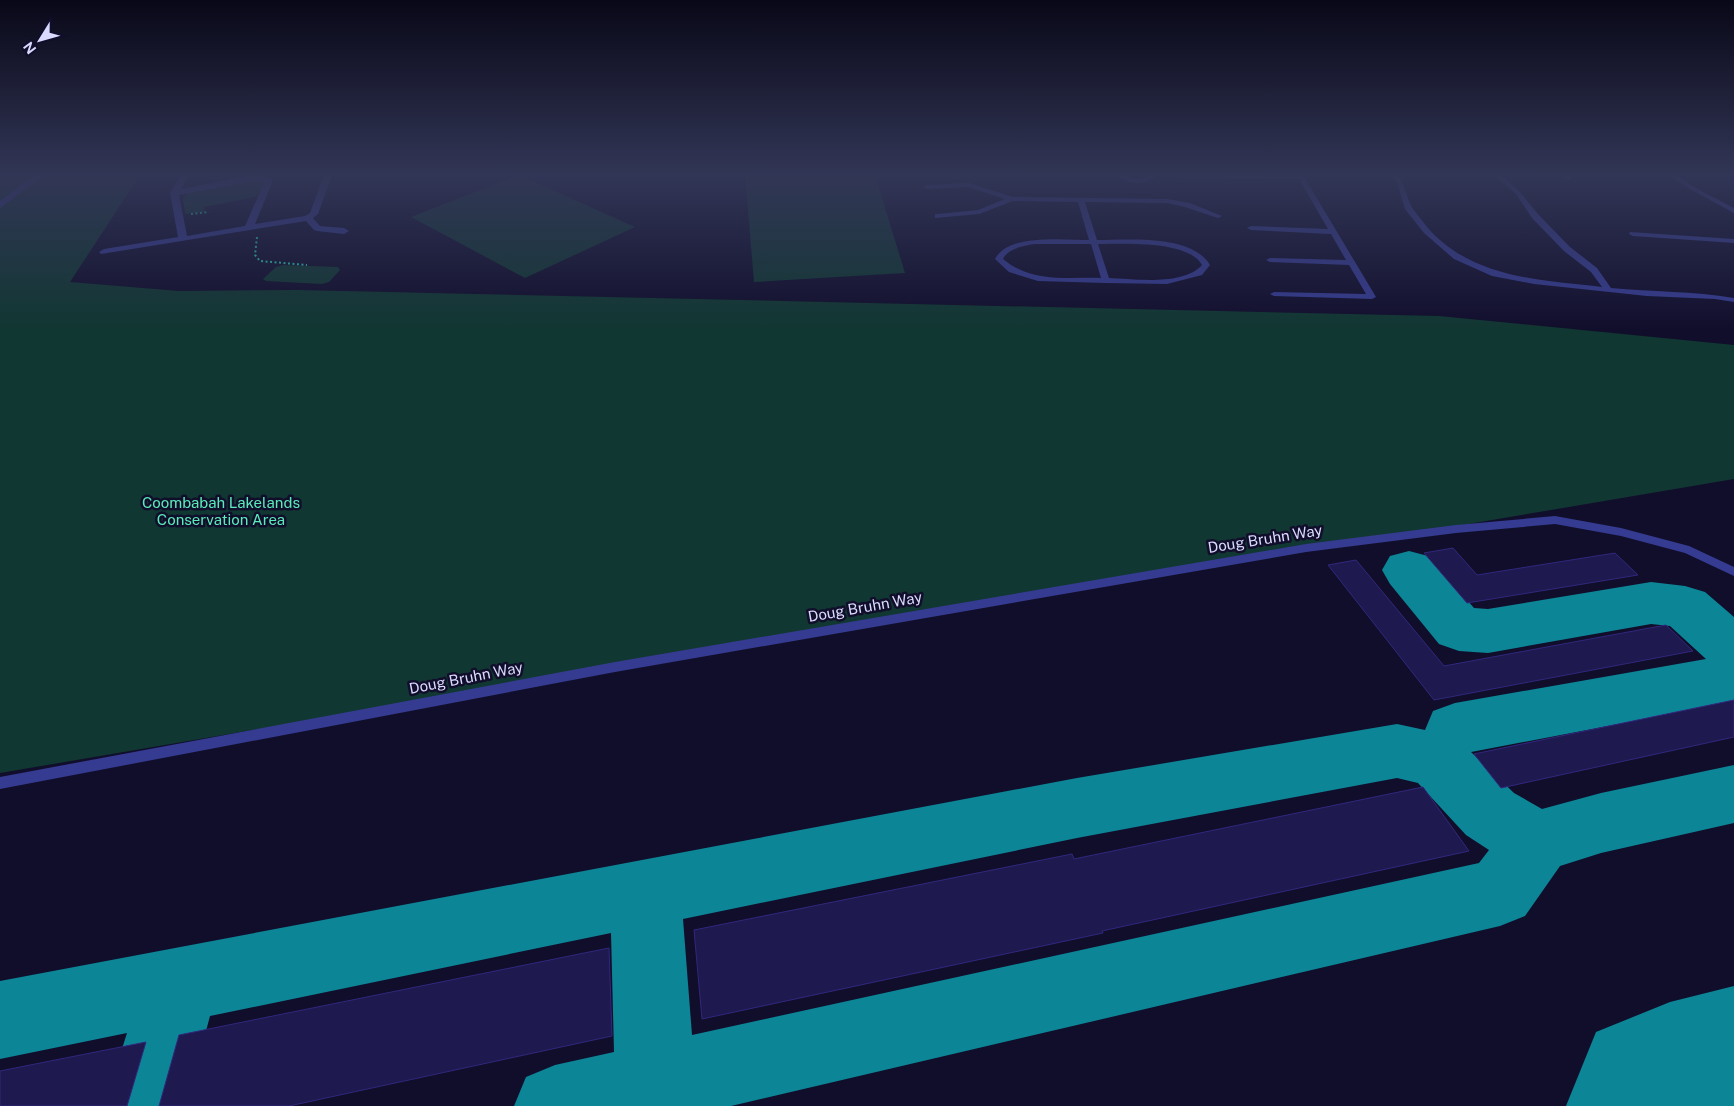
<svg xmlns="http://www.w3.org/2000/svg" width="1734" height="1106" font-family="'Public Sans',sans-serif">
	<rect width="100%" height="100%" fill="#110e2c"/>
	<g fill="#113732">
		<polygon points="0,175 140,175 70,282 179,291 298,290 1439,316 1734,345 1734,479 0,773"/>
		<polygon points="519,175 635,227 525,278 411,217"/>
		<polygon points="745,175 875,175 905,273 754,282"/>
		<polygon points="252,180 264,182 258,196 204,207 205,212 185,214 183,198 187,193"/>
		<polygon points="283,265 338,267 340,270 329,282 322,284 266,281 263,279 276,267"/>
	</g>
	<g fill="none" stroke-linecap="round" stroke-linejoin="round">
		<path fill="#0c8696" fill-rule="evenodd" d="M1409,551L1428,556L1474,608L1488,609L1651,582L1685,586L1705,592L1734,617V702L1471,752L1514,793L1542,809L1601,793L1734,765V823L1601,853L1560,866L1525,916L1500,926L731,1106H514L526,1077L555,1065L614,1052L611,933L210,1016L186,1106H104L127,1033L0,1059V981L1077,778L1397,724L1425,730L1433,711L1455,703L1706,659L1670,626L1651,624L1488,653L1459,651L1439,644L1390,584L1382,570L1390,556ZM1397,778L1418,783L1466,835L1489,850L1479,863L692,1035L683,919L1077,838Z"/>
		<polygon fill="#0c8696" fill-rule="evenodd" points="1734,986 1734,1106 1566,1106 1596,1032 1670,1002"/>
	</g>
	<g fill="#1e194f" stroke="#31287d">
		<polygon points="1453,548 1477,575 1615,553 1638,575 1467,603 1424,553"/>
		<polygon points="1356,560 1444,666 1666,625 1693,651 1434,700 1328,565"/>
		<polygon points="1734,700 1734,737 1501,788 1474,754"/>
		<polygon points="1423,787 1469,851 1102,931 1103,933 702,1019 694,930 1072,854 1074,859"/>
		<polygon points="609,948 612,1036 289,1106 159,1106 179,1035"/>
		<polygon points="146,1042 127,1106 0,1106 0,1071"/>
	</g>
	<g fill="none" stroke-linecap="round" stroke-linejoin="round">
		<g stroke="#24c9ae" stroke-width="2" stroke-dasharray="2 2.5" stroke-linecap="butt">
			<polyline points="191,214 209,212"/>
			<polyline points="257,237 255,255 260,261 307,265"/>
		</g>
		<g fill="#353b90" fill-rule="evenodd">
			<path d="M1118,175C1126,175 1132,179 1140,179C1146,178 1150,175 1156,175C1147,186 1127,185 1118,175Z"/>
			<polygon points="1174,175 1303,175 1376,297 1372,299 1274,296 1270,294 1274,292 1366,294 1349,265 1270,262 1266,260 1270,258 1346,260 1331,234 1251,230 1247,228 1251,226 1328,229 1299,179 1177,177"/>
			<path d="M1391,175H1397C1406,185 1406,198 1413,209C1417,215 1423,221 1427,227C1471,278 1540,280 1602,287L1591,272L1564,251L1532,218L1516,194L1494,175H1501L1520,192L1538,214L1570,247L1597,268L1611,288C1652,292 1694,291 1734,298V302L1715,299L1647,296L1534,284L1492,276L1454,259L1424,233L1405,209L1397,182Z"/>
			<polygon points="1562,175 1569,175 1572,179 1567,180"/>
			<polygon points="1670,175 1677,175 1692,186 1734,208 1734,213 1688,188"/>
			<path d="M969,183L1013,197L1167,199L1190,203L1222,216L1218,218L1185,207L1167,203L1085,202L1097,240C1128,240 1192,234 1210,265L1202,275L1167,284L1106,283L1038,281L1009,272L995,259C1008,233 1064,240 1089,240L1078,202L1013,201L979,214L935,218V214H938L978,210L1005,199L968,187L926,189L923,187L926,185ZM1034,244H1091L1101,278C1066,277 1032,283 1003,259C1008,248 1024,246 1034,244ZM1098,244C1124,244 1188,240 1202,265C1183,286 1135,279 1109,278Z"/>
			<polygon points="1630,232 1734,239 1734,243 1633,236 1629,234"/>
			<polygon points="1555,516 1621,528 1689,546 1734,567 1734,576 1685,553 1621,536 1555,524 1456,533 1306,552 615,672 0,789 0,777 615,662 1306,544 1456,525"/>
		</g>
		<g fill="#353b90" fill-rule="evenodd">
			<polygon points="35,175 44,175 0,208 0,201"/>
			<path d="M181,175H189L181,189L253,175L271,178L272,183L255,224L305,216L310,213L324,175H332L318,214L313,218L320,226L344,228L349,231L344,234L317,231L314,230L306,221L101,254L99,252L104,249L178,237L170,193ZM253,181L264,183L245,226L187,236L179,195Z"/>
		</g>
	</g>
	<linearGradient id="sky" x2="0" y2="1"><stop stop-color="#090818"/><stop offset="0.53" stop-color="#323656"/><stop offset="1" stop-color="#323656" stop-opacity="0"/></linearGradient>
	<rect width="1734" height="330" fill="url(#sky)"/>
	<g text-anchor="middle" stroke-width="5" stroke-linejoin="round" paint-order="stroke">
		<g font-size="15" fill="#59ecb9" stroke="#110e2c">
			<text x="221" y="508">Coombabah Lakelands<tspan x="221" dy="17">Conservation Area</tspan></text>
		</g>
		<g font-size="15" fill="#dadaff" stroke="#110e2c">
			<text transform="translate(1265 539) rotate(-9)" y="5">Doug Bruhn Way</text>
			<text transform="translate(865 607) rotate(-10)" y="5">Doug Bruhn Way</text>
			<text transform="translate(466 678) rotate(-11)" y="5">Doug Bruhn Way</text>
		</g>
	</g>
	<g transform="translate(40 40) rotate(233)" stroke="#110e2c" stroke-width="4" paint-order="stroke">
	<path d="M0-4L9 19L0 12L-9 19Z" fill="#dadaff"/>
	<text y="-8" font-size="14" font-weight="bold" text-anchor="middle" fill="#dadaff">N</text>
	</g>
</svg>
